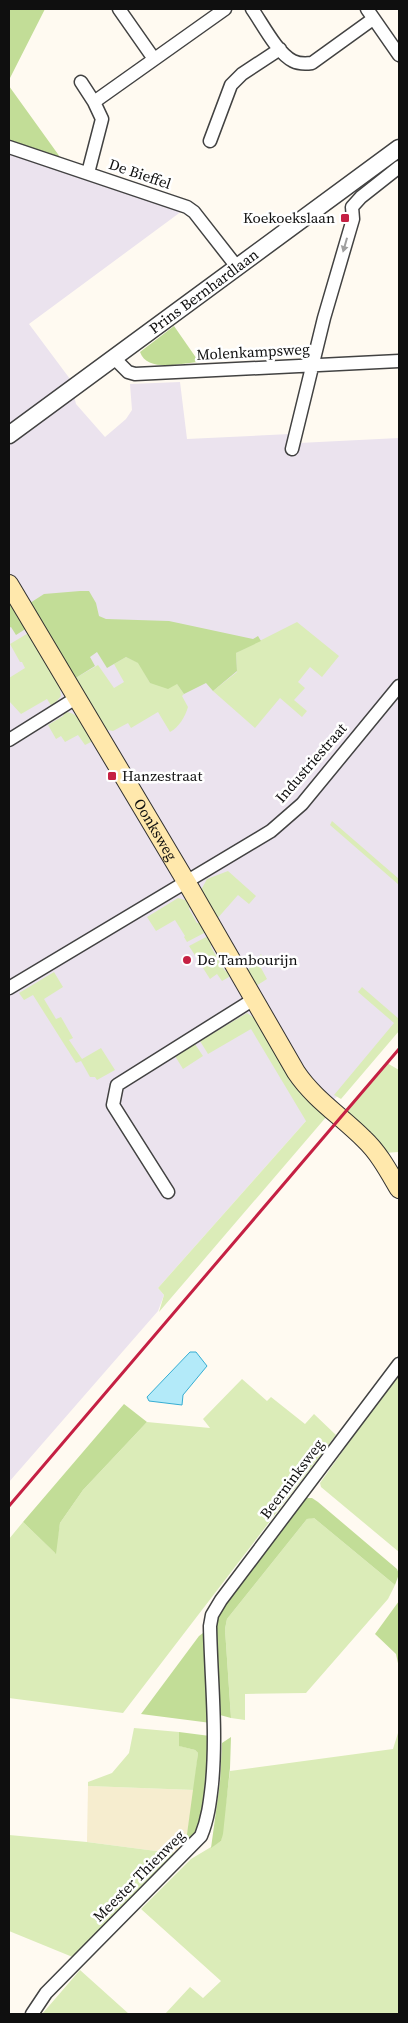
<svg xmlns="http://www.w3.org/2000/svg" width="408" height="2023" font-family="'Source Serif 4',serif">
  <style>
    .industrial { fill: #ebe3ee }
    .farmland { fill: #f6edcf }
    .green { fill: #dbecb8 }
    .forest { fill: #c2dd97 }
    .water { fill: #b3eaf9; stroke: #37aed3 }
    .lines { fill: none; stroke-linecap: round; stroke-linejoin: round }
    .minor-casing { stroke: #424242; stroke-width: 15 }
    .tertiary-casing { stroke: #424242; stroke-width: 19 }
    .secondary-casing { stroke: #313131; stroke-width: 20 }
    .minor { stroke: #fff; stroke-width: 12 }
    .tertiary { stroke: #fff; stroke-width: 16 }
    .secondary { stroke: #ffe8ac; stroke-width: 18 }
    .rail { stroke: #c52043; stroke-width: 3 }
    .oneway { fill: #9f9f9f }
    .poi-dot { fill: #c52043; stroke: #fff; stroke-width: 2 }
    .labels { text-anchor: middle; stroke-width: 5; stroke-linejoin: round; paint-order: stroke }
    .street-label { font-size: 15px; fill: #0f0f0f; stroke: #fff }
    .poi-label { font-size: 15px; fill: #0f0f0f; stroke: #fff; text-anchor: start }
  </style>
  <rect width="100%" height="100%" fill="#fffaf1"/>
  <path class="industrial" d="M9 140 60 157 66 166 182 211 29 324 70 379 76 404 105 437 126 419 132 410 130 384 180 382 187 439 290 434 299 443 399 438V1025L338 1096 306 1121 158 1288 164 1295 158 1311 9 1482Z"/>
  <path class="farmland" d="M88 1786 194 1790 185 1849 179 1854 87 1842Z"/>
  <path class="green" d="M297 622 339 656 322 677 310 667 298 682 305 688 294 700 307 711 302 717 280 698 255 728 213 691 237 672 236 653Z
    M30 632 59 684 61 696 52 707 47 699 21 714 9 701V678L25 668 22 662H20L10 644Z
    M126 657 139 663 150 683 177 684 184 694 182 696 188 707C185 717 179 727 170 732L158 712 131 728 128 723 113 731 103 729 74 679 98 665 114 688 124 682 114 664Z
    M65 712C80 712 86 730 93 741L85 745 78 735 65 742 61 736 56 739 48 725 63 716Z
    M332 821 399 879V885L330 825Z
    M228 871 256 896 249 904 238 895 216 920 201 890 207 879Z
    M178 898 185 900 190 906 189 909 197 923H201L206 932 187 942 184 937 185 936 175 920 156 931 147 917Z
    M208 936 212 943 211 947 225 971 230 972 229 977 222 981 217 974 210 979 189 946Z
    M261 954 265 963 260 966 267 979 256 986 247 971Z
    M54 972 63 987 44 999 56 1019 61 1017 73 1038 69 1040 82 1059 101 1048 115 1070 97 1080 95 1077H90L81 1061 76 1063 33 995 24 1000 19 993Z
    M362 987 399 1019V1031L341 1099 334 1095 394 1023 358 992Z
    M247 1013 257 1020 327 1116 159 1312 164 1295 158 1288 306 1121 251 1029 208 1054 200 1041Z
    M195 1044 203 1056 183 1069 175 1056Z
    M387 1063 399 1070V1152L383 1153 342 1113Z
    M399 1372V1552L321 1487 320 1483Z
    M242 1379 267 1401 271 1397 305 1424 314 1414 336 1435 123 1713 9 1698V1539L23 1522 55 1553 60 1523 83 1490 147 1422 210 1428 203 1419Z
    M311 1518H314L395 1585 388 1599 306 1693 245 1694V1720L231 1718 225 1629 227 1619 307 1519Z
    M134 1728 179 1732 180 1746 195 1750 198 1753 194 1790 88 1786V1782L112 1773 129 1753Z
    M398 1733 399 2014H165L190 1987 203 1998 221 1981 141 1909 191 1859 221 1841 230 1771 393 1749Z
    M9 1835 87 1842 179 1854 75 1958 9 1931Z
    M80 1970 129 2014H42Z"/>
  <path class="forest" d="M9 9H45L9 80Z
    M9 86 60 157 9 140Z
    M174 326 199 362C182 363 147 373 140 352Z
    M80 591H89L96 603 99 616 106 619 169 621 253 639 258 636 261 641 236 653 237 671 213 691 206 683 184 694 177 684 168 689 150 683 138 663 126 657 107 668 97 652 90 657 95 666 74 679 69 668 63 667 40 628 43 623 30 603 44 594Z
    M9 599 27 628 16 635 11 627 9 628Z
    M124 1404 147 1422 83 1490 60 1523 56 1554 23 1522Z
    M306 1498H312L318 1502 397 1569 399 1574 395 1585 314 1518 307 1519 227 1619 225 1629 231 1718 220 1715 215 1620 217 1614Z
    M399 1601V1668L396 1654 375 1634Z
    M203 1633 211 1723 141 1714 199 1636Z
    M179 1732 210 1736 204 1807 199 1834 185 1849 198 1753 195 1750 179 1746Z
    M231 1737 230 1768 223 1834 221 1841 211 1848 220 1782 222 1743Z"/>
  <path class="water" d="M190 1352H196L207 1366 183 1395 182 1405 149 1401 147 1397Z"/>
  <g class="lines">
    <g class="minor-casing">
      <path id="minor" d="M119 9 154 59
        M252 9C262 23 277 53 293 61 299 64 305 64 312 63L373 19
        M367 9 399 55
        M81 82 94 102 225 9
        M210 141 231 85 242 74 280 49
        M9 147 187 207 194 212 237 267
        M88 173 102 119 94 102
        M114 358 128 372 135 374 399 361
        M292 449 324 318 353 219 352 207 361 197 399 167
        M9 740 76 698
        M9 988 271 831 302 804 399 686
        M168 1192 113 1105 117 1085 254 999
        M32 2014 46 1993 201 1836C208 1819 210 1802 212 1784 217 1731 211 1679 210 1626L212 1615 221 1600 399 1364"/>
    </g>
    <g class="tertiary-casing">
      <g id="tertiary">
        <path id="s1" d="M9 435 399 148"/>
      </g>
    </g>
    <g class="secondary-casing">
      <g id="secondary">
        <path id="s2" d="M9 584 187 883 296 1072C314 1099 341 1116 364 1139 379 1153 389 1172 399 1189"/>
      </g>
    </g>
    <use href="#minor" class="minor"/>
    <use href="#tertiary" class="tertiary"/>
    <use href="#secondary" class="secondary"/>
    <path class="rail" d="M9 1506 399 1049"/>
  </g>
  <defs><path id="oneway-solid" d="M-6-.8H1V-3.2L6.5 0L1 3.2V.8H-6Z" transform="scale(1.25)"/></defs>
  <use class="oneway" href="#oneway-solid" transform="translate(345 245) rotate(106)"/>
  <g class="poi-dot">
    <rect x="340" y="213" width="10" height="10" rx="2.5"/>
    <rect x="107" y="771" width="10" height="10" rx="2.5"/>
    <circle cx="187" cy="960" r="5"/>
  </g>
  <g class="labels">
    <g class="street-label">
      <text transform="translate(140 174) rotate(19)" y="5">De Bieffel</text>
      <text dy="5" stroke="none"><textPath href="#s1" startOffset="242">Prins Bernhardlaan</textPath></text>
      <text transform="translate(253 352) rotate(-3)" y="5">Molenkampsweg</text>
      <text transform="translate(311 763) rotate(-49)" y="5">Industriestraat</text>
      <text dy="5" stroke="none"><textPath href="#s2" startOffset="286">Oonksweg</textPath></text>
      <text transform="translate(292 1479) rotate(-53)" y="5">Beerninksweg</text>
      <text transform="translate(139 1876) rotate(-45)" y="5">Meester Thienweg</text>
    </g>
    <g class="poi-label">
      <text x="335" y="223" text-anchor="end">Koekoekslaan</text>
      <text x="122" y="781">Hanzestraat</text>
      <text x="197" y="965">De Tambourijn</text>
    </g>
  </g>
  <rect width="408" height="2023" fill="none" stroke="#0f0f0f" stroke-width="20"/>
</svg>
